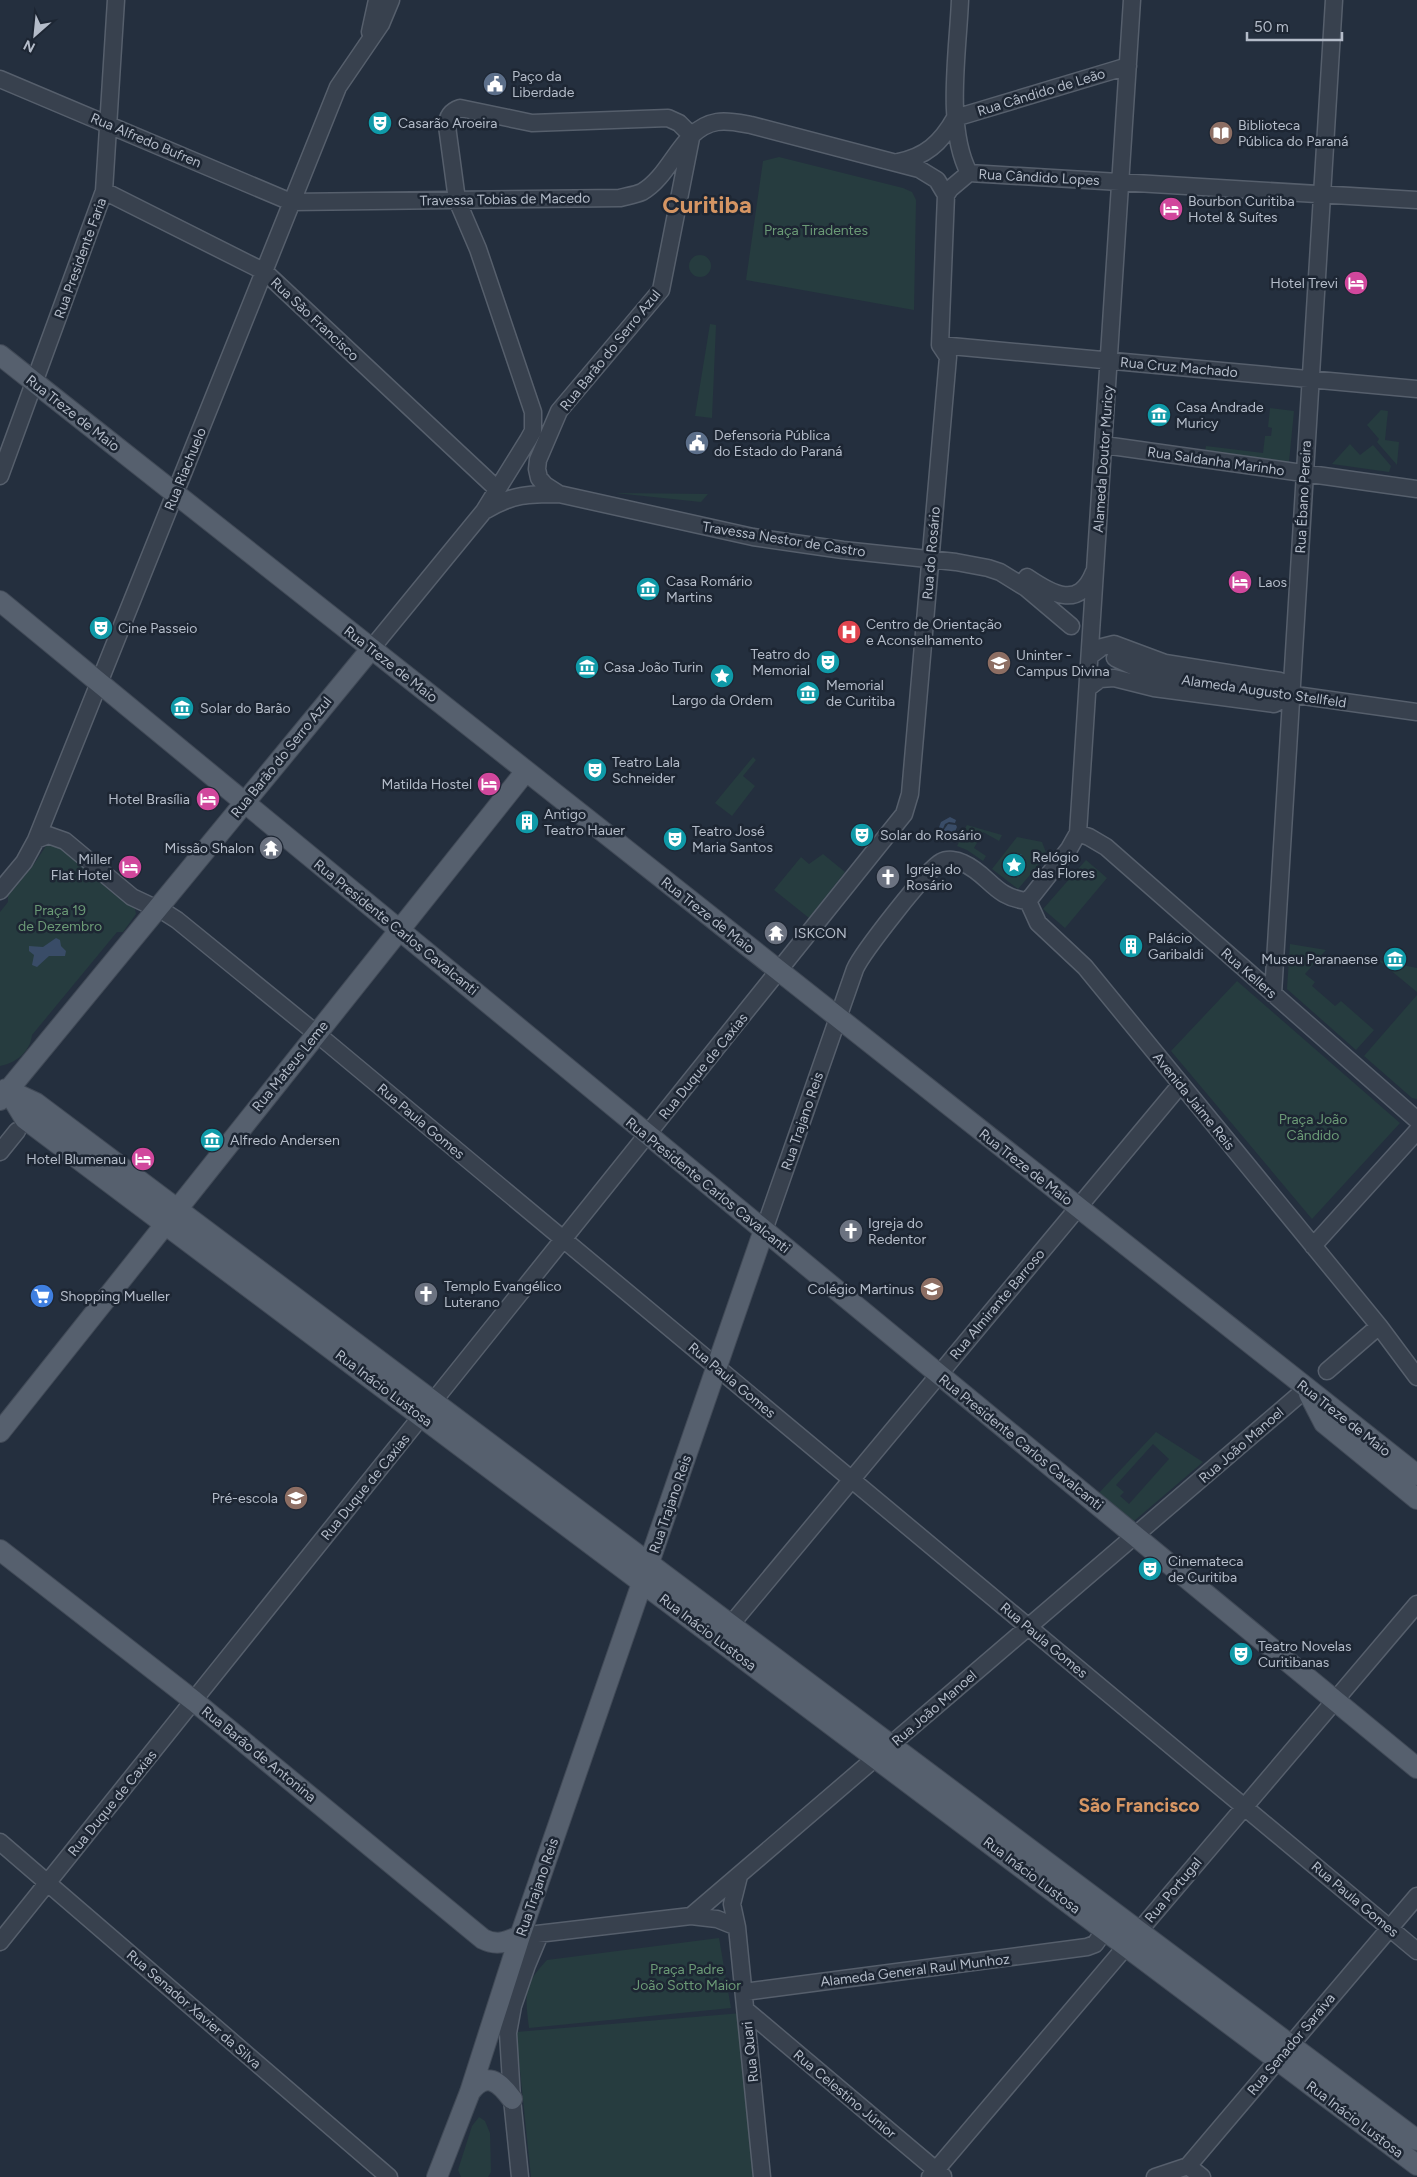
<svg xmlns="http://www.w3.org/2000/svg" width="1417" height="2177" font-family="Figtree,sans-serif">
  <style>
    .green { fill: #263c3f; fill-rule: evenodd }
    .water { fill: #394c67 }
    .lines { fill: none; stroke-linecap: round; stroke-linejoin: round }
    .minor-casing { stroke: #565f6c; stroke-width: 19 }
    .major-casing { stroke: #414a57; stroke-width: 22 }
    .minor { stroke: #38414e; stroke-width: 16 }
    .major { stroke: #56606e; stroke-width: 20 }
    .labels { text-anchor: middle; stroke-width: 5; stroke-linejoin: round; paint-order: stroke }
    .poi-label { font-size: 14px; fill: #b4bcc9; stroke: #1d2633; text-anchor: start }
    .street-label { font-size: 14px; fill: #b4bcc9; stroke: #1d2633 }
    .park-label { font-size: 14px; fill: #6b9a76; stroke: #1d2633 }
    .district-label { font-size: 19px; font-weight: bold; fill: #d59563; stroke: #1d2633 }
    .town-label { font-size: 24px; font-weight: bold; fill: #d59563; stroke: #1d2633 }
  </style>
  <rect width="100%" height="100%" fill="#242f3e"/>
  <path class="green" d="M779 157 903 188 912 192 916 200 914 310 746 280 763 161Z
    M689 266a11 11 0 1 1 22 0a11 11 0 1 1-22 0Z
    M710 324 716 325 712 418 695 416Z
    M1270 408 1294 411 1289 462 1205 452 1206 446 1263 453 1265 436H1271L1272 428 1268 427Z
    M1381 410 1388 411 1385 440 1399 442 1397 465 1377 442 1379 439 1367 425Z
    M1350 444 1360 455 1373 445 1391 466 1389 472 1332 464Z
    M615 493 708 494 701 502Z
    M753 757 756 760 743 776 755 786 732 816 715 803Z
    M967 825 1002 835 999 841 983 832 974 848 986 856 983 861 967 850 957 846 960 840 967 838V833L964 830Z
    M1017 837 1042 842 1047 855 1018 889 992 869Z
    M48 843 64 847 65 852 116 896C126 895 135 903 136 914L123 932H117L32 1035C30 1052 16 1063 0 1066V912L8 902V896L32 867Z
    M823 854 845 872 809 918 774 890 801 857 809 864Z
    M1086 860 1107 878 1065 928 1043 909Z
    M1290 944 1326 950 1305 974 1315 982 1312 986 1335 1006 1341 1001 1374 1030 1356 1050 1287 989Z
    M1378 960 1417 968V992Z
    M1237 981 1400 1123 1312 1219 1171 1051Z
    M1417 995V1099L1412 1098 1364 1056Z
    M1156 1432 1203 1462 1134 1521H1128L1097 1495ZM1153 1444 1169 1459 1129 1504 1120 1496 1124 1492 1116 1485Z
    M719 1938 731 2008 529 2028C525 1995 523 1985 547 1960Z
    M742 2013 757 2177H531L516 2032Z
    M479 2117 485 2121 490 2133 491 2172 488 2177H461L458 2170 472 2126Z"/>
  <path class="water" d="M950 817 956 820 955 823 949 822 945 824 942 831 944 837 946 838 943 831 948 824 956 825 957 827 952 838H948L946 842C938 837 937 831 941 822Z
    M56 938 60 940 61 946 66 951 65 956H49L37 967 32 965 34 955 29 951V946L43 947Z"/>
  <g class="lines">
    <g class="minor-casing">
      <path id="minor" d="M960 0C958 52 945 127 969 173
        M370 32 377 0
        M0 79 291 202 620 198C627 196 635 195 642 192 672 175 681 128 717 122 728 120 740 123 751 125L919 169 937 180 946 195
        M955 118 1128 66
        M898 162C925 157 941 143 955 118
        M104 191 265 272 497 489
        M940 345 946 195 950 189 969 173 1417 200
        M940 345 1417 389
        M1104 445 1417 489
        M0 476 104 191 116 0
        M559 494 545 485 539 478 537 469 538 460 559 411 661 290 691 138
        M486 510C513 494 529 494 559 494L753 537 843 550 956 562 988 568 1000 572 1026 588 1071 626
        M1027 577C1052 594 1079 610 1094 572
        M371 649 484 511 528 440 533 431V412L478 249 457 200 447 126C447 116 451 111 460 108L532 123 668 118 679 123 691 135
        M1090 656 1102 647 1114 644 1165 663 1280 681 1291 695
        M1115 658 1141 670 1174 678 1417 712
        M1088 688 1100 679 1114 678 1154 688 1274 704 1291 695
        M1078 833 1089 837 1106 847 1417 1120
        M36 840 48 835 65 841 132 897 166 913 177 920 328 1043 1417 1951
        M0 891 24 862 36 840 338 87 381 24 391 0
        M1028 901 1069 849 1078 833 1132 0
        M1028 901 1038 923 1085 967 1379 1326 1417 1377
        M1273 994 1334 0
        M0 1152 17 1131
        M764 1230 855 969C862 953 928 868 941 862 948 858 957 860 963 863 990 875 994 898 1028 901
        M1313 1246 1417 1131
        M1327 1371 1379 1326
        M723 1634 1181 1084
        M0 1842 389 2177
        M739 1876 732 1904 737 1927 762 2177
        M691 1916 717 1919 737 1927
        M520 1936 691 1916 1307 1388
        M0 1942 904 814 910 794 948 357 940 345
        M744 1992 1087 1947 1095 1944 1105 1930
        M746 2010 943 2176
        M1188 2166 1202 2177
        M520 2177 512 2099 508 2033 513 2006 527 1965 540 1934
        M930 2177 1417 1604
        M1155 2177 1188 2166 1417 1896"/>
    </g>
    <g class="major-casing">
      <path id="major" d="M0 355 1417 1475
        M0 601 1417 1768
        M6 1089 36 1103 1417 2140
        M8 1091 25 1119 1417 2165
        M0 1100 371 649
        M1309 1394 1324 1423 1417 1499
        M0 1432 526 771
        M0 1550 194 1701 483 1939C497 1946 506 1942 520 1936
        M470 2092C486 2071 499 2081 512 2099
        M437 2177 470 2092 520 1936 764 1230"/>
    </g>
    <use href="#minor" class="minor"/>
    <use href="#major" class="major"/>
  </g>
  <defs>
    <g id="civic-disc" transform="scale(1.25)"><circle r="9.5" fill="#5c6f8a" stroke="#1d2633"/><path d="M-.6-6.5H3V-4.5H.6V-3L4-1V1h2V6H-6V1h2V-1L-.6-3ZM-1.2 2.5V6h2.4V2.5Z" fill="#fff"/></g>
    <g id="theatre-disc" transform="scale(1.25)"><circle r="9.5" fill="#0f9aa8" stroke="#1d2633"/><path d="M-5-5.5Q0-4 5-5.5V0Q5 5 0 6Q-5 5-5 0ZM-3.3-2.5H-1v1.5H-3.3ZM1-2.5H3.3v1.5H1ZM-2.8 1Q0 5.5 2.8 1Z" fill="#fff"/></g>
    <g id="library-disc" transform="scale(1.25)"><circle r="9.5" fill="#8d6e63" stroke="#1d2633"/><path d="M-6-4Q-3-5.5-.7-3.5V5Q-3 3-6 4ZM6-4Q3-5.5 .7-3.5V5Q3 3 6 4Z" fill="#fff"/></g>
    <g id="hotel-disc" transform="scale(1.25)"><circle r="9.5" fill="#d1479c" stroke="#1d2633"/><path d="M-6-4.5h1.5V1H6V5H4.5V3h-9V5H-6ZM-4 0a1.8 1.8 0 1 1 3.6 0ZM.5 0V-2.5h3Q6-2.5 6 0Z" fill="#fff"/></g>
    <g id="museum-disc" transform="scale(1.25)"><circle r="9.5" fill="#0f9aa8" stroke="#1d2633"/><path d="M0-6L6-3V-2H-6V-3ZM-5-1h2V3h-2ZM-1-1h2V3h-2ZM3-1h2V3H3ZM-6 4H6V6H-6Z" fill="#fff"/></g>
    <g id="hospital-disc" transform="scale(1.25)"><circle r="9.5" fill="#e0444e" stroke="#1d2633"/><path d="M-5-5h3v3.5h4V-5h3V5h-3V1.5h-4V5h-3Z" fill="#fff"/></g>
    <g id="university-disc" transform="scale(1.25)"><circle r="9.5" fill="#8d6e63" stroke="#1d2633"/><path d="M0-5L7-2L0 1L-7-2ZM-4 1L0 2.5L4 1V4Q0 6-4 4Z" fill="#fff"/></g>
    <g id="sight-disc" transform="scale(1.25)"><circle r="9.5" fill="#0f9aa8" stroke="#1d2633"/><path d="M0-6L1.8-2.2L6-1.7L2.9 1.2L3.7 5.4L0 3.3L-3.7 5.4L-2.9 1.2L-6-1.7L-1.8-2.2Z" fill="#fff"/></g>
    <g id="building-disc" transform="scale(1.25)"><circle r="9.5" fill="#0f9aa8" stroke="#1d2633"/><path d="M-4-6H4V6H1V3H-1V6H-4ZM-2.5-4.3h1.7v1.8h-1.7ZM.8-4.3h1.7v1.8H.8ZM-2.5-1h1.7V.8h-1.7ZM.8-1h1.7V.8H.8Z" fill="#fff"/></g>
    <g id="temple-disc" transform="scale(1.25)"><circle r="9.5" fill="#6b7280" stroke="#1d2633"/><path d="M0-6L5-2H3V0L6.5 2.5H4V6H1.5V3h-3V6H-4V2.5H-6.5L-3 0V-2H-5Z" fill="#fff"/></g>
    <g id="church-disc" transform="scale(1.25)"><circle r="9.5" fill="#6b7280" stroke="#1d2633"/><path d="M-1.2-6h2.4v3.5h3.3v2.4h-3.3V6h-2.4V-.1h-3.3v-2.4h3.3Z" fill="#fff"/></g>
    <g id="school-disc" transform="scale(1.25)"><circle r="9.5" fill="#8d6e63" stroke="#1d2633"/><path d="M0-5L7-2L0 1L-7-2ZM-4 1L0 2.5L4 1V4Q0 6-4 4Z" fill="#fff"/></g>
    <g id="supermarket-disc" transform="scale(1.25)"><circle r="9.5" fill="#3f7fe0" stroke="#1d2633"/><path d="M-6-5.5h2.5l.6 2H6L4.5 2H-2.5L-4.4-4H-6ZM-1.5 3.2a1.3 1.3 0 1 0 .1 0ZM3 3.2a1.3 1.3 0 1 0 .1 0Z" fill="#fff"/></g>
  </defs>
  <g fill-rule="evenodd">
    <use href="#civic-disc" x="495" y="84"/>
    <use href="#theatre-disc" x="380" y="123"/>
    <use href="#library-disc" x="1221" y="133"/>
    <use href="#hotel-disc" x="1171" y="209"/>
    <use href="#hotel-disc" x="1356" y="283"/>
    <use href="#museum-disc" x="1159" y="415"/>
    <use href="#civic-disc" x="697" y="443"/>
    <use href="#hotel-disc" x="1240" y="582"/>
    <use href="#museum-disc" x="648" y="589"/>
    <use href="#theatre-disc" x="101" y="628"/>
    <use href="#hospital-disc" x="849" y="632"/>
    <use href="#theatre-disc" x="828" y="662"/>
    <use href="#university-disc" x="999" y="663"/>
    <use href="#museum-disc" x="587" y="667"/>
    <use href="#sight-disc" x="722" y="676"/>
    <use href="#museum-disc" x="808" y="693"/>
    <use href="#museum-disc" x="182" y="708"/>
    <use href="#theatre-disc" x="595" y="770"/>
    <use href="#hotel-disc" x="489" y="784"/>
    <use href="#hotel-disc" x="208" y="799"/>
    <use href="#building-disc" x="527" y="822"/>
    <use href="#theatre-disc" x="862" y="835"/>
    <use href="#theatre-disc" x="675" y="839"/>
    <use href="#temple-disc" x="271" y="848"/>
    <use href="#sight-disc" x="1014" y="865"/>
    <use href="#hotel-disc" x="130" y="867"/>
    <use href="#church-disc" x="888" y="877"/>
    <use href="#temple-disc" x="776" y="933"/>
    <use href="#building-disc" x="1131" y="946"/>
    <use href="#museum-disc" x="1395" y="959"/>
    <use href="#museum-disc" x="212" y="1140"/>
    <use href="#hotel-disc" x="143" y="1159"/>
    <use href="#church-disc" x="851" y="1231"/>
    <use href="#school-disc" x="932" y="1289"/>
    <use href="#church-disc" x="426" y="1294"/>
    <use href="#supermarket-disc" x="42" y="1296"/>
    <use href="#school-disc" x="296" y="1498"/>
    <use href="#theatre-disc" x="1150" y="1569"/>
    <use href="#theatre-disc" x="1241" y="1654"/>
  </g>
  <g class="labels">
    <g class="poi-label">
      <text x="512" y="81">Paço da<tspan x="512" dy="16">Liberdade</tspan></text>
      <text x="398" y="128">Casarão Aroeira</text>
      <text x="1238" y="130">Biblioteca<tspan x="1238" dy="16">Pública do Paraná</tspan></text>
      <text x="1188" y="206">Bourbon Curitiba<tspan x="1188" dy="16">Hotel &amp; Suítes</tspan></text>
      <text x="1338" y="288" text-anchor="end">Hotel Trevi</text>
      <text x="1176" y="412">Casa Andrade<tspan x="1176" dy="16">Muricy</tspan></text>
      <text x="714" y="440">Defensoria Pública<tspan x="714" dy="16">do Estado do Paraná</tspan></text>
      <text x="666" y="586">Casa Romário<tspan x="666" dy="16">Martins</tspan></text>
      <text x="1258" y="587">Laos</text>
      <text x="866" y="629">Centro de Orientação<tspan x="866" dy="16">e Aconselhamento</tspan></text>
      <text x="118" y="633">Cine Passeio</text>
      <text x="810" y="659" text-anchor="end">Teatro do<tspan x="810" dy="16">Memorial</tspan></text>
      <text x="1016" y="660">Uninter -<tspan x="1016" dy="16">Campus Divina</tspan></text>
      <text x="604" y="672">Casa João Turin</text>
      <text x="826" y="690">Memorial<tspan x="826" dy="16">de Curitiba</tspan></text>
      <text x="722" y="705" text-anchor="middle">Largo da Ordem</text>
      <text x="200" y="713">Solar do Barão</text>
      <text x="612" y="767">Teatro Lala<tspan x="612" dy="16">Schneider</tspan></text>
      <text x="472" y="789" text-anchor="end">Matilda Hostel</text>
      <text x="190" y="804" text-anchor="end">Hotel Brasília</text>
      <text x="544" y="819">Antigo<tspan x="544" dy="16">Teatro Hauer</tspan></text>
      <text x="692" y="836">Teatro José<tspan x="692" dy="16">Maria Santos</tspan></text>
      <text x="880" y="840">Solar do Rosário</text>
      <text x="254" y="853" text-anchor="end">Missão Shalon</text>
      <text x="1032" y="862">Relógio<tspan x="1032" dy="16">das Flores</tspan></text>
      <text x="112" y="864" text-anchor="end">Miller<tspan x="112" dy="16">Flat Hotel</tspan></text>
      <text x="906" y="874">Igreja do<tspan x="906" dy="16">Rosário</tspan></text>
      <text x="794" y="938">ISKCON</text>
      <text x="1148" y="943">Palácio<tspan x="1148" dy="16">Garibaldi</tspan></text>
      <text x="1378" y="964" text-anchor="end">Museu Paranaense</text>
      <text x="230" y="1145">Alfredo Andersen</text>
      <text x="126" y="1164" text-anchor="end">Hotel Blumenau</text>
      <text x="868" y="1228">Igreja do<tspan x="868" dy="16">Redentor</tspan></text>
      <text x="444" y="1291">Templo Evangélico<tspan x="444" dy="16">Luterano</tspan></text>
      <text x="914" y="1294" text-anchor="end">Colégio Martinus</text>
      <text x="60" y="1301">Shopping Mueller</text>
      <text x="278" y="1503" text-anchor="end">Pré-escola</text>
      <text x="1168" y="1566">Cinemateca<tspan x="1168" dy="16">de Curitiba</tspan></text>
      <text x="1258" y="1651">Teatro Novelas<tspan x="1258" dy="16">Curitibanas</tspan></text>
    </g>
    <g class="street-label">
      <text transform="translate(1041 92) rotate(-17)" y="5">Rua Cândido de Leão</text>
      <text transform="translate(146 140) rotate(23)" y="5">Rua Alfredo Bufren</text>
      <text transform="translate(1039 177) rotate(3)" y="5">Rua Cândido Lopes</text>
      <text transform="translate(505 199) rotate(-1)" y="5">Travessa Tobias de Macedo</text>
      <text transform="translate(80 258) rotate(-70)" y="5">Rua Presidente Faria</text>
      <text transform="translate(315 319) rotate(43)" y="5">Rua São Francisco</text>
      <text transform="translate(610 350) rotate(-51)" y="5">Rua Barão do Serro Azul</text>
      <text transform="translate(1179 367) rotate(5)" y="5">Rua Cruz Machado</text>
      <text transform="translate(73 413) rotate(38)" y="5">Rua Treze de Maio</text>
      <text transform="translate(1103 459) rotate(-86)" y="5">Alameda Doutor Muricy</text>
      <text transform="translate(1216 461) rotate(8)" y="5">Rua Saldanha Marinho</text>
      <text transform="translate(185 469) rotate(-68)" y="5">Rua Riachuelo</text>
      <text transform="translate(1303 497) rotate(-87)" y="5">Rua Ébano Pereira</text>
      <text transform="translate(784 539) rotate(9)" y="5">Travessa Nestor de Castro</text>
      <text transform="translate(931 553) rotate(-85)" y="5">Rua do Rosário</text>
      <text transform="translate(391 664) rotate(38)" y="5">Rua Treze de Maio</text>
      <text transform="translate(1264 691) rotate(8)" y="5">Alameda Augusto Stellfeld</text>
      <text transform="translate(281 757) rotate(-51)" y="5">Rua Barão do Serro Azul</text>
      <text transform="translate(708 915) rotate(38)" y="5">Rua Treze de Maio</text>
      <text transform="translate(396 927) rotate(39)" y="5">Rua Presidente Carlos Cavalcanti</text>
      <text transform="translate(1249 973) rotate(41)" y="5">Rua Kellers</text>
      <text transform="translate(290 1066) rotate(-51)" y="5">Rua Mateus Leme</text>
      <text transform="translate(703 1066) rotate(-51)" y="5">Rua Duque de Caxias</text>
      <text transform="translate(1194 1101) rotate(51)" y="5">Avenida Jaime Reis</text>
      <text transform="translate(421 1121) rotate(40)" y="5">Rua Paula Gomes</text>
      <text transform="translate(802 1121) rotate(-71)" y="5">Rua Trajano Reis</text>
      <text transform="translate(1026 1167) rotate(38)" y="5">Rua Treze de Maio</text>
      <text transform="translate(708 1185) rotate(39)" y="5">Rua Presidente Carlos Cavalcanti</text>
      <text transform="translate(997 1304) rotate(-50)" y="5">Rua Almirante Barroso</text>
      <text transform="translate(732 1380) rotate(40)" y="5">Rua Paula Gomes</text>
      <text transform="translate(384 1388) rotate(37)" y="5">Rua Inácio Lustosa</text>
      <text transform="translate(1344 1418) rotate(38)" y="5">Rua Treze de Maio</text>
      <text transform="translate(1021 1442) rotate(39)" y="5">Rua Presidente Carlos Cavalcanti</text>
      <text transform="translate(1241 1445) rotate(-41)" y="5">Rua João Manoel</text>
      <text transform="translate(365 1487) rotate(-51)" y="5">Rua Duque de Caxias</text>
      <text transform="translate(670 1504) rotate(-71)" y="5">Rua Trajano Reis</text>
      <text transform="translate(708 1632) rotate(37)" y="5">Rua Inácio Lustosa</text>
      <text transform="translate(1044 1640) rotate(40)" y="5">Rua Paula Gomes</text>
      <text transform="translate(934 1708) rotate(-41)" y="5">Rua João Manoel</text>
      <text transform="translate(259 1754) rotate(39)" y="5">Rua Barão de Antonina</text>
      <text transform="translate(112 1803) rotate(-51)" y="5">Rua Duque de Caxias</text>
      <text transform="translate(1032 1875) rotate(37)" y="5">Rua Inácio Lustosa</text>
      <text transform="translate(537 1887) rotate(-71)" y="5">Rua Trajano Reis</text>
      <text transform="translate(1173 1890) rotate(-50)" y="5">Rua Portugal</text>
      <text transform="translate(1355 1899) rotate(40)" y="5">Rua Paula Gomes</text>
      <text transform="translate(915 1970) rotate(-7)" y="5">Alameda General Raul Munhoz</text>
      <text transform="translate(194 2009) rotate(41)" y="5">Rua Senador Xavier da Silva</text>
      <text transform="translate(1291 2044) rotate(-50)" y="5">Rua Senador Saraiva</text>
      <text transform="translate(750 2052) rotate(-96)" y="5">Rua Quari</text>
      <text transform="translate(845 2094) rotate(40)" y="5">Rua Celestino Júnior</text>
      <text transform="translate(1355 2119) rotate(37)" y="5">Rua Inácio Lustosa</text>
    </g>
    <g class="park-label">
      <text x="816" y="235">Praça Tiradentes</text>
      <text x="60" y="915">Praça 19<tspan x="60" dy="16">de Dezembro</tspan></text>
      <text x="1313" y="1124">Praça João<tspan x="1313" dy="16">Cândido</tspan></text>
      <text x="687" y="1974">Praça Padre<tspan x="687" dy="16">João Sotto Maior</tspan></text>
    </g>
    <g class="district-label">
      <text x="1139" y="1812">São Francisco</text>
    </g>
    <g class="town-label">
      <text x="707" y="213">Curitiba</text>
    </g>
  </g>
  <g transform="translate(35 35) rotate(207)" stroke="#1d2633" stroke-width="4" paint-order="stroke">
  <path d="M0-4L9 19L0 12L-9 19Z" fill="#b4bcc9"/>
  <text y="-8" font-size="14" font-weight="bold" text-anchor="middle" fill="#b4bcc9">N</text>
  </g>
  <path d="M1247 32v8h95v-8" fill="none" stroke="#b4bcc9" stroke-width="2.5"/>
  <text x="1254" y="32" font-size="15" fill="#b4bcc9" stroke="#1d2633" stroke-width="4" paint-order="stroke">50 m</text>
</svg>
